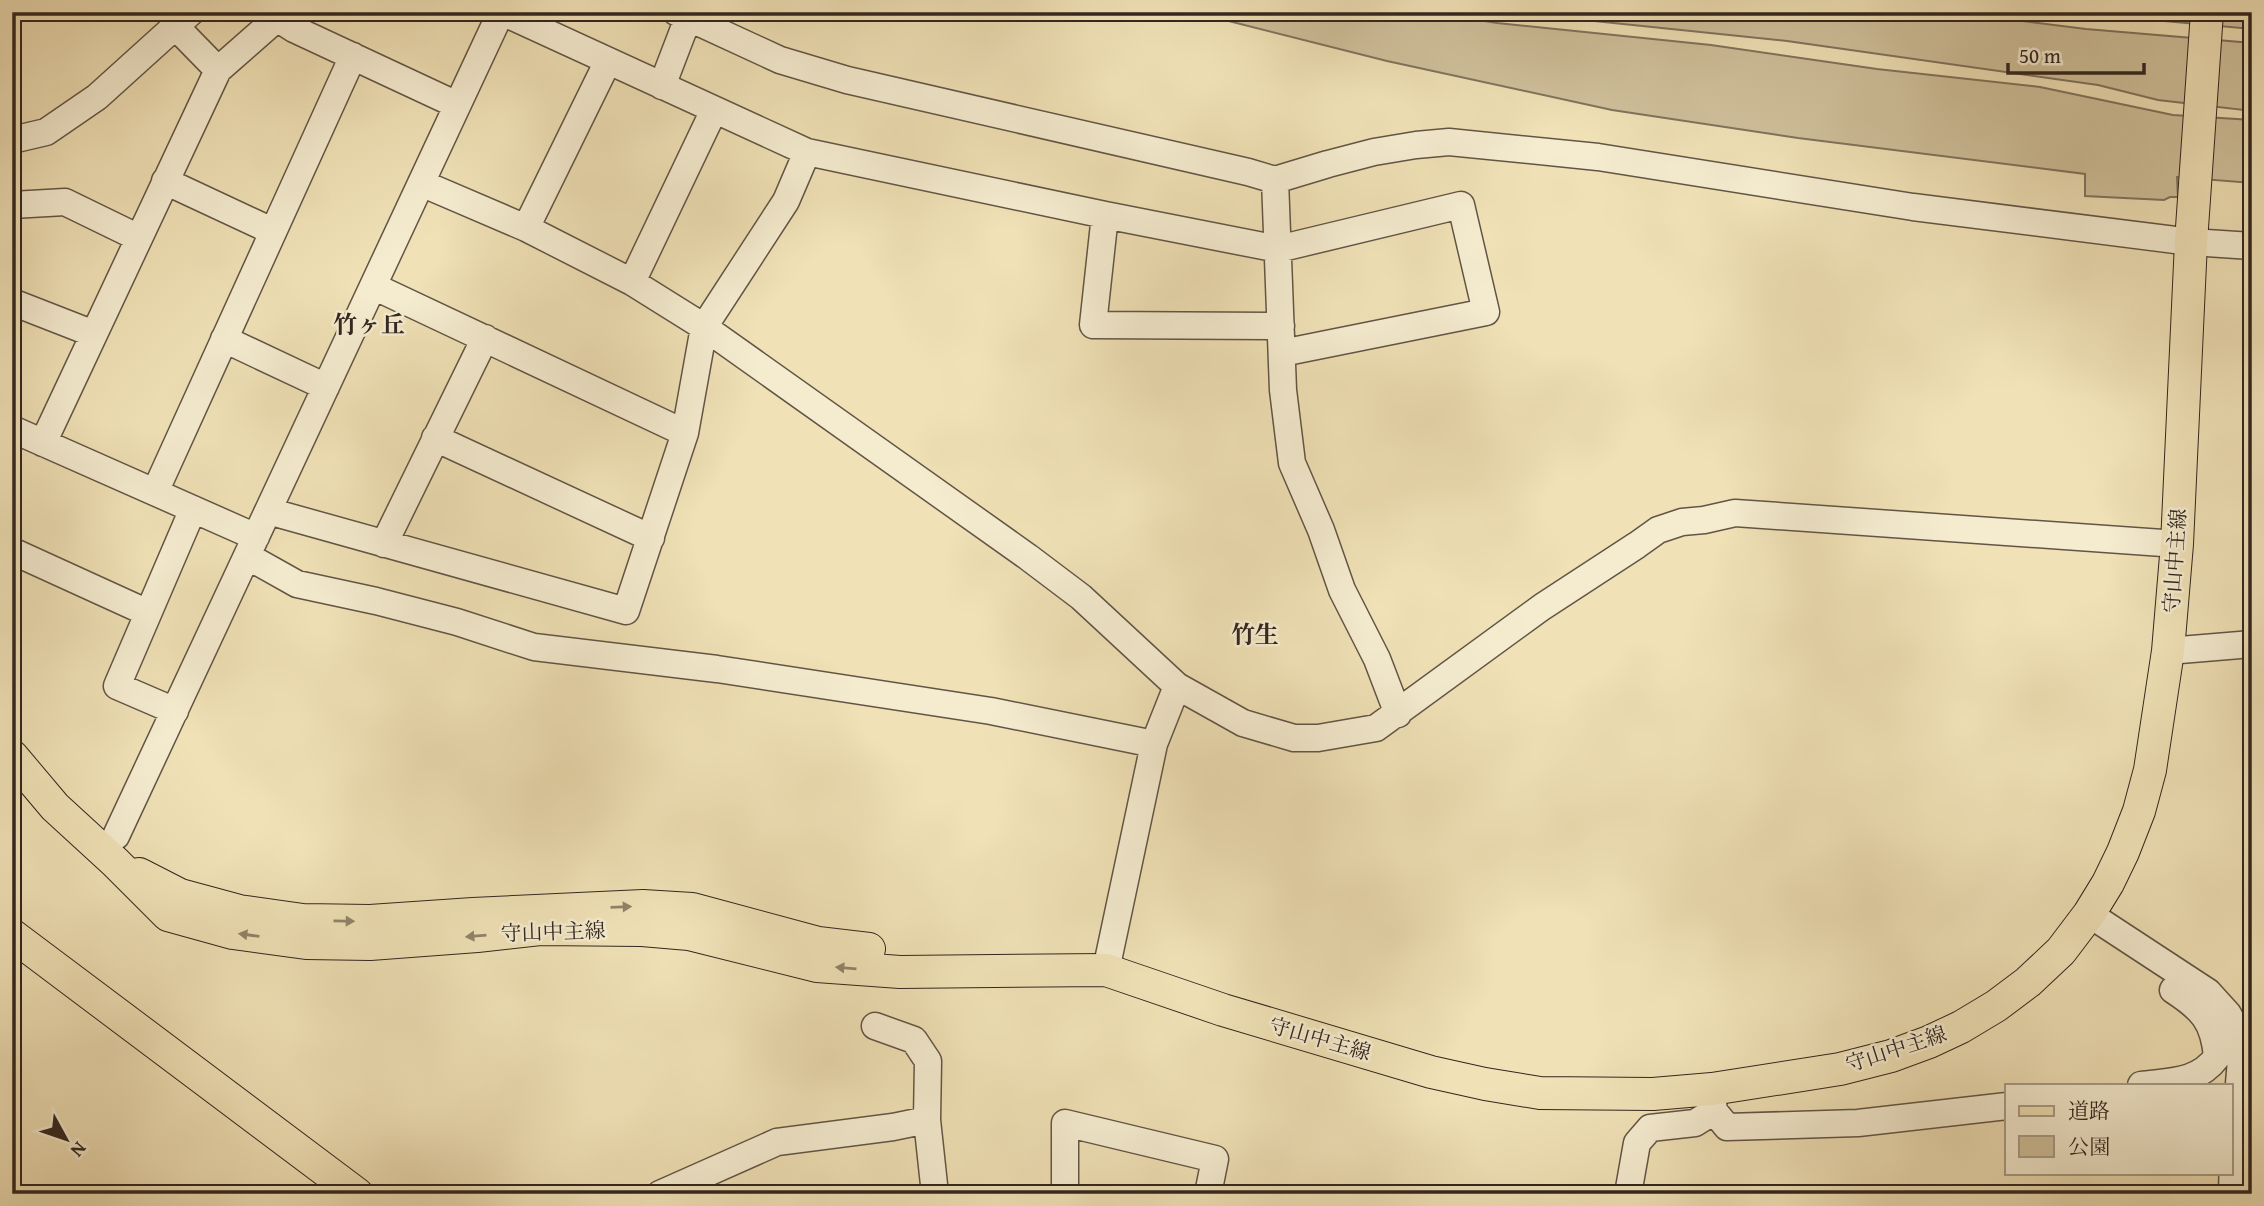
<svg xmlns="http://www.w3.org/2000/svg" width="2264" height="1206" font-family="'Gentium Book Plus','Noto Serif JP',serif">
  <style>
    .green { fill: #d0c19c; stroke: #81745e; stroke-width: 2 }
    .lines { fill: none; stroke-linecap: round; stroke-linejoin: round }
    .minor-casing { stroke: #625545; stroke-width: 29 }
    .major-casing { stroke: #32261f; stroke-width: 34 }
    .minor { stroke: #f5ecd0; stroke-width: 26 }
    .major { stroke: #f0e1b6; stroke-width: 32 }
    .oneway { fill: #91846a }
    .labels { text-anchor: middle; stroke-width: 5; stroke-linejoin: round; paint-order: stroke }
    .street-label { font-size: 21px; fill: #32261f; stroke: #f5ecd0 }
    .quarter-label { font-size: 24px; font-weight: bold; fill: #32261f; stroke: #f5ecd0 }
  </style>
  <rect width="100%" height="100%" fill="#f0e1b6"/>
  <filter id="stains"><feTurbulence type="fractalNoise" baseFrequency=".00286" numOctaves="4"/><feColorMatrix values="0 0 0 0 .2 0 0 0 0 .09 0 0 0 0 .02 0 0 0 .5 -.17"/></filter>
  <radialGradient id="worn" r=".72"><stop offset=".6" stop-color="#630" stop-opacity="0"/><stop offset="1" stop-color="#630" stop-opacity=".3"/></radialGradient>
  <path class="green" d="M1193 12H1428L1497 23 1711 45 1877 69 2040 87 2173 115 2252 120V183L2177 177 2178 197H2170L2164 200 2085 196V174L1798 138 1612 110 1387 61Z
    M1508 12H1952L2086 29 2252 43V111L2158 100 2098 85 1787 41Z
    M2064 12H2252V29Z"/>
  <g class="lines">
    <g class="minor-casing">
      <path id="minor" d="M502 12 807 152 1105 215 1278 249 1461 205 1486 312 1282 353
        M676 12 780 60 847 80 1248 172 1275 180 1328 164 1374 152 1416 145 1449 142 1598 157 1913 207 2191 242 2252 246
        M277 18 294 29 457 105
        M175 26 218 70
        M662 86 688 18
        M12 140 46 132 97 97 191 12
        M1275 180 1283 390 1292 463 1321 530 1342 590 1377 659 1398 714
        M165 181 272 231
        M421 183 526 228 632 282 704 327 1028 557 1081 597 1177 686 1243 723 1294 738H1318L1376 728 1542 607 1637 545 1658 530 1682 522 1704 520 1735 513 2177 544
        M12 205 65 202 139 238
        M1105 215 1093 325 1281 326
        M526 228 608 61
        M632 282 714 110
        M373 286 685 433
        M12 302 94 334
        M224 339 326 387
        M12 429 256 537
        M435 438 651 538
        M43 443 218 70 284 12
        M155 492 353 56
        M268 511 626 611 685 433 704 327 786 201 807 152
        M384 544 485 338
        M12 551 148 613
        M247 556 297 584 376 601 457 622 534 647 717 669 991 711 1154 744
        M2168 651 2252 644
        M175 711 117 686 193 509
        M116 836 501 12
        M2089 914 2208 992 2228 1014 2237 1030 2241 1060 2233 1154 2232 1194
        M1106 970 1154 744 1177 686
        M875 1026 914 1040 928 1061 927 1120 935 1194
        M2141 1085C2170 1081 2198 1083 2217 1057 2214 1021 2202 1009 2173 990
        M1714 1111 1727 1127 1858 1123 2007 1106
        M660 1194 777 1142 893 1127 927 1120
        M1065 1194V1123L1215 1159 1208 1194
        M1628 1194 1637 1143 1650 1128 1695 1123 1714 1111 1712 1094"/>
    </g>
    <g class="major-casing">
      <path id="major" d="M12 756 55 807 115 862 168 915 233 933 306 943 370 944 477 936 540 929 642 930 689 934 817 966 900 972 1106 970 1223 1010 1431 1072 1485 1084 1540 1093 1653 1094 1712 1089 1840 1069 1891 1056 1929 1042 1961 1027 1996 1006 2028 982 2061 951 2089 914 2108 883 2123 852 2139 811 2150 770 2168 651 2177 544 2191 242 2207 12
        M139 874 180 895 239 911 303 920 370 921 473 914 643 906 692 909 818 943 869 949
        M12 935 357 1194"/>
    </g>
    <use href="#minor" class="minor"/>
    <use href="#major" class="major"/>
  </g>
  <defs><path id="oneway-solid" d="M-6-.8H1V-3.2L6.5 0L1 3.2V.8H-6Z" transform="scale(1.75)"/></defs>
  <g class="oneway">
    <use href="#oneway-solid" transform="translate(621 907) rotate(-2)"/>
    <use href="#oneway-solid" transform="translate(344 921) rotate(1)"/>
    <use href="#oneway-solid" transform="translate(249 935) rotate(-172)"/>
    <use href="#oneway-solid" transform="translate(476 936) rotate(175)"/>
    <use href="#oneway-solid" transform="translate(846 968) rotate(-175)"/>
  </g>
  <g class="labels">
    <g class="street-label">
      <text transform="translate(2175 561) rotate(-86)" y="7">守山中主線</text>
      <text transform="translate(553 932) rotate(-2)" y="7">守山中主線</text>
      <text transform="translate(1320 1039) rotate(16)" y="7">守山中主線</text>
      <text transform="translate(1896 1049) rotate(-18)" y="7">守山中主線</text>
    </g>
    <g class="quarter-label">
      <text x="369" y="333">竹ヶ丘</text>
      <text x="1255" y="643">竹生</text>
    </g>
  </g>
  <rect width="2264" height="1206" fill="none" stroke="#f0e1b6" stroke-width="42"/>
  <rect x="14" y="14" width="2236" height="1178" fill="none" stroke="#32261f" stroke-width="3.5"/>
  <rect x="21" y="21" width="2222" height="1164" fill="none" stroke="#32261f" stroke-width="2"/>
  <rect x="2005" y="1084" width="228" height="91" fill="#f5ecd0" stroke="#a79d89" stroke-width="2"/>
  <rect x="2019" y="1106" width="35" height="10" fill="#f0e1b6" stroke="#a79d89" stroke-width="2"/>
  <text x="2068" y="1118" font-size="21" fill="#32261f">道路</text>
  <rect x="2019" y="1136" width="35" height="21" fill="#d0c19c" stroke="#a79d89" stroke-width="2"/>
  <text x="2068" y="1154" font-size="21" fill="#32261f">公園</text>
  <g transform="translate(66 1139) rotate(130)" stroke="#f5ecd0" stroke-width="5" paint-order="stroke">
  <path d="M0-5L12 26L0 18L-12 26Z" fill="#32261f"/>
  <text y="-10" font-size="19" font-weight="bold" text-anchor="middle" fill="#32261f">N</text>
  </g>
  <path d="M2008 63v10h136v-10" fill="none" stroke="#32261f" stroke-width="3.5"/>
  <text x="2019" y="63" font-size="21" fill="#32261f" stroke="#f5ecd0" stroke-width="5" paint-order="stroke">50 m</text>
  <rect width="100%" height="100%" filter="url(#stains)"/>
  <rect width="100%" height="100%" fill="url(#worn)"/>
</svg>
